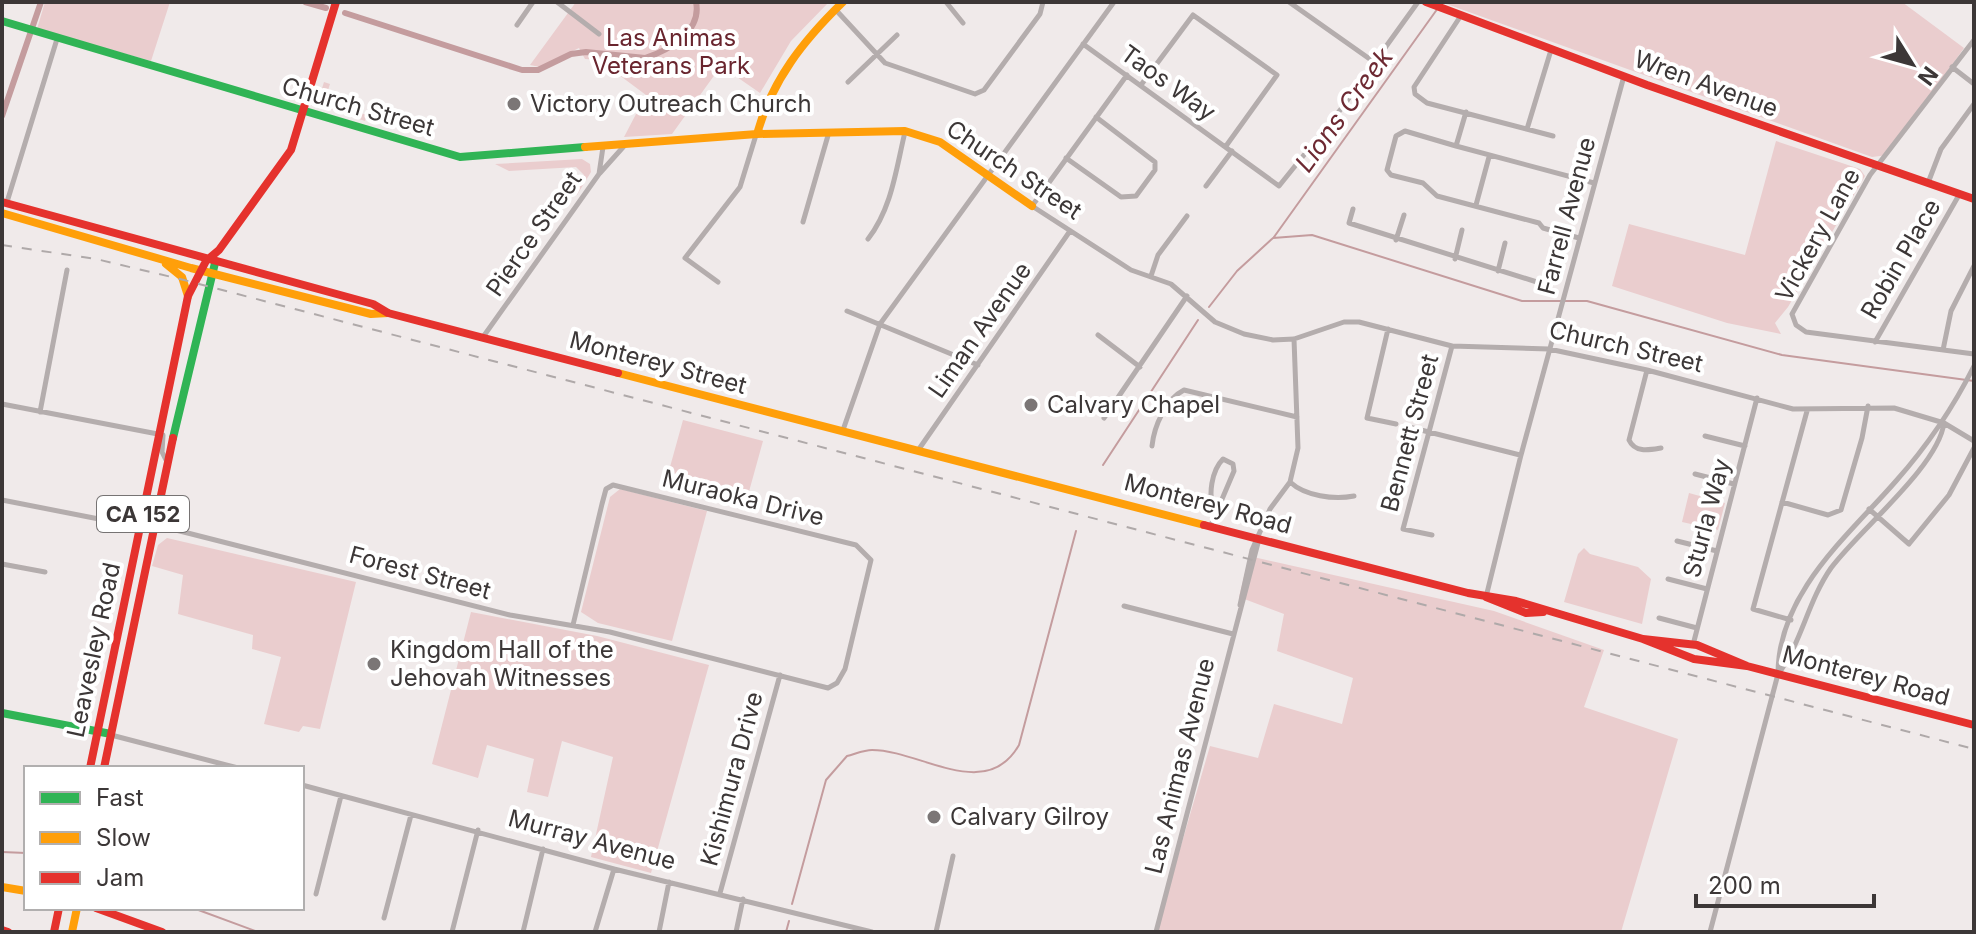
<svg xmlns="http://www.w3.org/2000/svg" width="1976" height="934" font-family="Inter,sans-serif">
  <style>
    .green { fill: #eacdce }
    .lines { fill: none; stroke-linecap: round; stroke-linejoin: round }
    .stream { stroke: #c49c9e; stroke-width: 2 }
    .canal { stroke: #c49c9e; stroke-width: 6 }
    .street { stroke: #b4adad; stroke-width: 5 }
    .fast { stroke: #30b455; stroke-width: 8 }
    .slow { stroke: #ff9f0a; stroke-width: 8 }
    .jam { stroke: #e5322d; stroke-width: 8 }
    .rail { stroke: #afa9a9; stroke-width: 2; stroke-dasharray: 10 10; stroke-linecap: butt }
    .poi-dot { fill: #7b7676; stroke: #fff; stroke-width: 3 }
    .labels { text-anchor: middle; stroke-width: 8; stroke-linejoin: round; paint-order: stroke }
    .shield { fill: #fff; stroke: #767373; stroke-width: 2 }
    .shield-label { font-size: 22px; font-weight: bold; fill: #3c3737 }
    .park-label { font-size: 24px; fill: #69252e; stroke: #fff }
    .street-label { font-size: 24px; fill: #3c3737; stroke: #fff }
    .poi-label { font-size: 24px; fill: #3c3737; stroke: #fff; text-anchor: start }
    .water-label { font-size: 26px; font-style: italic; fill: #6d2932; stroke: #fff }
  </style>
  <rect width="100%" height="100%" fill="#f0eaea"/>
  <path class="green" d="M45 2H170L151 61 37 29Z
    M576 2H829L791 41 760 93 721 66 672 134 624 137 646 95 599 60 585 59 579 48 540 67 530 65Z
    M1441 2H1902L1964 48 1888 155 1872 157Z
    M324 82 330 84 326 96 331 98 330 103 367 115 365 121 324 107 319 98Z
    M1776 141 1860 169 1865 176 1788 307 1775 323 1781 334 1727 323 1612 286 1629 224 1745 255Z
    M582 159 590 164 591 172 577 195 573 189 578 188 584 175 576 167 509 171 495 164Z
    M683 420 763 441 745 506 665 485Z
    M620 489 707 511 672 641 598 623 581 612 610 497Z
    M1689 493 1725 503 1718 530 1682 522Z
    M167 538 356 582 320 729 303 726 299 732 264 724 281 657 252 649 253 635 178 614 183 575 152 566 158 545Z
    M1584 548 1590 554 1638 567 1651 579 1642 624 1564 602 1578 554Z
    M1249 556 1494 611 1604 650 1584 707 1678 739 1621 932H1156L1210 746 1258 758 1274 704 1342 724 1353 678 1277 651 1284 614 1239 597Z
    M471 612 597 636 709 665 651 873 591 857 613 757 562 741 548 797 527 792 534 759 487 745 478 778 432 764Z"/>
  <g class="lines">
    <path class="stream" d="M1274 237 1438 8
      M1209 307 1237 271 1273 238 1312 235 1522 301H1587L1782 355 1974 381
      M1103 465 1198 320
      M2 852 26 853
      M792 904 826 780 847 756C855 754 864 750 872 750 920 750 986 803 1019 745L1076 531
      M193 908 258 932
      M786 932 789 921"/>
    <path class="canal" d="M305 2 326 8
      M345 13 522 70H538L571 54 586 52 645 58C670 50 702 31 696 2
      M2 116 41 2"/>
    <path class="street" d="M557 2 599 34
      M946 2 963 23
      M1289 2 1374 62
      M835 9 885 63 975 94 984 90 1040 14 1043 2
      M1460 17 1414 87 1415 94 1427 103 1553 136
      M517 25 533 2
      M1974 40 1870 175 1792 314 1796 325 1806 332 1974 354
      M1083 44 1279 186 1341 109 1418 2
      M1952 67 1974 84
      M1127 75 1032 206 1131 270 1171 284 1215 322 1244 334 1273 340 1294 339 1344 322H1359L1452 346 1549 349 1647 370 1793 409 1894 408 1944 423 1974 441
      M848 82 897 35
      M1141 85 1193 15 1277 75 1226 146
      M1466 112 1456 146 1594 183
      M1527 129 1551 50
      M1456 146 1405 131 1396 136 1387 170 1391 175 1423 183 1437 196 1539 223 1543 228 1579 238
      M1066 158 1121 197 1136 196 1155 170V162L1096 117
      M600 173 625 145
      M1928 183 1941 149 1974 104
      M1206 186 1232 151
      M7 202 57 39
      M1476 205 1489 157
      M1353 209 1349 223 1540 283 1548 275 1560 234
      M803 222 829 132
      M868 239C892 208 896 169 905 132
      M1396 240 1404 215
      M1455 259 1462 230
      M1498 271 1505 243
      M1151 276 1158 255 1187 216
      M718 282 685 258 740 187 756 135
      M847 311 978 365
      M1388 329 1367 418 1396 424
      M1098 335 1140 367
      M483 337 599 174 603 147
      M1875 342 1959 195
      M1943 350 1951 311 1974 266
      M1647 370 1629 440C1635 453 1649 450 1661 448
      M2 404 163 435 162 452 166 460
      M40 412 67 270
      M1104 418 1187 296
      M1405 426 1520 455
      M843 430 880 324 1114 2
      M1705 436 1745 446
      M1152 446C1154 426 1166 399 1184 390L1297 417
      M919 449 1070 231
      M1695 474 1734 484
      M1290 482C1305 496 1334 500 1354 496
      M2 500 104 520 164 527 510 615 610 632 828 688 837 683 845 669 871 560 856 545 613 485 606 489 602 504 573 625
      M1782 502 1828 515 1841 510 1862 438 1868 406
      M1869 509 1909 544 1949 495 1974 448
      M1211 525 1234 471 1233 464 1223 459C1212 470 1207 496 1215 511
      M1432 535 1403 529 1452 346
      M1677 541 1717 551
      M2 564 45 572
      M1668 579 1707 589
      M1486 597 1521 455 1624 76
      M1240 605 1252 550 1270 509 1290 482 1298 448 1294 339
      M1124 606 1233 634
      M1659 618 1697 628
      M1791 620 1753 609 1807 411
      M1693 645 1757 398
      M1779 673C1802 641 1808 601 1831 568 1859 530 1938 467 1944 423
      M111 735 238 768
      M302 785 614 869 872 932
      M720 893 780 675
      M316 894 341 796
      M384 918 411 815
      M452 932 478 830
      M523 932 543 849
      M595 932 614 869
      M659 932 669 882
      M736 932 743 899
      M936 932 953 856
      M1156 932 1259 539
      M1710 932 1778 674C1778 593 1848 536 1896 481 1928 445 1953 408 1974 366"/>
    <path class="fast" d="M2 21 460 157 585 147
      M173 438 215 263
      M2 713 111 734"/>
    <path class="slow" d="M757 134C772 80 803 41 843 2
      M585 147 757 134 905 131 940 142 1032 206
      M2 213 191 268 371 314 388 313
      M166 264 182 277 188 296
      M618 373 1204 525
      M2 887 26 891
      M72 932 77 908"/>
    <path class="jam" d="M1426 2 1647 85 1974 199
      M2 202 373 304 388 313 618 373
      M206 261 219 250 291 150 336 2
      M1204 525 1468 593 1516 601 1643 639 1694 659 1747 666
      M1486 597 1526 613 1543 612
      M1643 639 1697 645 1747 666 1974 725
      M90 768 188 296 206 261
      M104 768 173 438
      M96 908 162 932
      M2 930 8 932
      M54 932 59 908"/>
    <path class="rail" d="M2 245 96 259 184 280 1974 749"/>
  </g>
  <g class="poi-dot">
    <circle cx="514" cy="104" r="8"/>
    <circle cx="1031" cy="405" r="8"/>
    <circle cx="374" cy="664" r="8"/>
    <circle cx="934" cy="817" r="8"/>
  </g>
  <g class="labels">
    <rect class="shield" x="97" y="496" width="92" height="36" rx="6"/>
    <g class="shield-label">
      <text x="143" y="522">CA 152</text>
    </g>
    <g class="park-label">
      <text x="671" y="46">Las Animas<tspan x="671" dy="28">Veterans Park</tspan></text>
    </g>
    <g class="street-label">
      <text transform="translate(1168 83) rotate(36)" y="8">Taos Way</text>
      <text transform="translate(1706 84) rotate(20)" y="8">Wren Avenue</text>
      <text transform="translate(358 107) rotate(16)" y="8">Church Street</text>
      <text transform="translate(1014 170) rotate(34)" y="8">Church Street</text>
      <text transform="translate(1567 216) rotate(-75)" y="8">Farrell Avenue</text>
      <text transform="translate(534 234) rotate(-55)" y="8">Pierce Street</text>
      <text transform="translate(1818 235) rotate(-61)" y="8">Vickery Lane</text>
      <text transform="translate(1901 259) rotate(-60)" y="8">Robin Place</text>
      <text transform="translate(980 330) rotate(-55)" y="8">Liman Avenue</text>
      <text transform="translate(1626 347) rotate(13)" y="8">Church Street</text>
      <text transform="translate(658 363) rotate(15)" y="8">Monterey Street</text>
      <text transform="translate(1410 433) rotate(-75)" y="8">Bennett Street</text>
      <text transform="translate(743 498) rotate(14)" y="8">Muraoka Drive</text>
      <text transform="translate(1208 504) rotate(15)" y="8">Monterey Road</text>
      <text transform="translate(1707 518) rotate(-75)" y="8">Sturla Way</text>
      <text transform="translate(420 573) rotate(15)" y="8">Forest Street</text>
      <text transform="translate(94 650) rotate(-78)" y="8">Leavesley Road</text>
      <text transform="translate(1866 676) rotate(15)" y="8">Monterey Road</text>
      <text transform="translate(1180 766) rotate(-76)" y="8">Las Animas Avenue</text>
      <text transform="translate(732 779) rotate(-75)" y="8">Kishimura Drive</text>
      <text transform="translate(592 840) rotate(15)" y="8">Murray Avenue</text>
    </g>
    <g class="poi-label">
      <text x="530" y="112">Victory Outreach Church</text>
      <text x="1047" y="413">Calvary Chapel</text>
      <text x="390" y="658">Kingdom Hall of the<tspan x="390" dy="28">Jehovah Witnesses</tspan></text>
      <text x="950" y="825">Calvary Gilroy</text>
    </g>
    <g class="water-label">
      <text transform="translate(1344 110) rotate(-54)" y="9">Lions Creek</text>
    </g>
  </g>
  <rect width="1976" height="934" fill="none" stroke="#3c3737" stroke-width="8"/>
  <rect x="24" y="766" width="280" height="144" fill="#ffffff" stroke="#b1afaf" stroke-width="2"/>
  <rect x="40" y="792" width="40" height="12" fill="#30b455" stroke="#b1afaf" stroke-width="2"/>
  <text x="96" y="806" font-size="24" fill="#3c3737">Fast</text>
  <rect x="40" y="832" width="40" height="12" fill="#ff9f0a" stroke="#b1afaf" stroke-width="2"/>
  <text x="96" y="846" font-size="24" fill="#3c3737">Slow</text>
  <rect x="40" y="872" width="40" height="12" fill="#e5322d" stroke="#b1afaf" stroke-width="2"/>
  <text x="96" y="886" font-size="24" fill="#3c3737">Jam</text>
  <g transform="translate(1912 64) rotate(127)" stroke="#ffffff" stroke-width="6" paint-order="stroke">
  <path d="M0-6L14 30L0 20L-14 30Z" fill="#3c3737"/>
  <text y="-12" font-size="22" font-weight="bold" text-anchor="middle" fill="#3c3737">N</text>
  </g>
  <path d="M1696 894v12h178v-12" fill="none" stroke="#3c3737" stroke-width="4"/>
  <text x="1708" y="894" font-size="24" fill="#3c3737" stroke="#ffffff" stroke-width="6" paint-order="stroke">200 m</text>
</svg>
